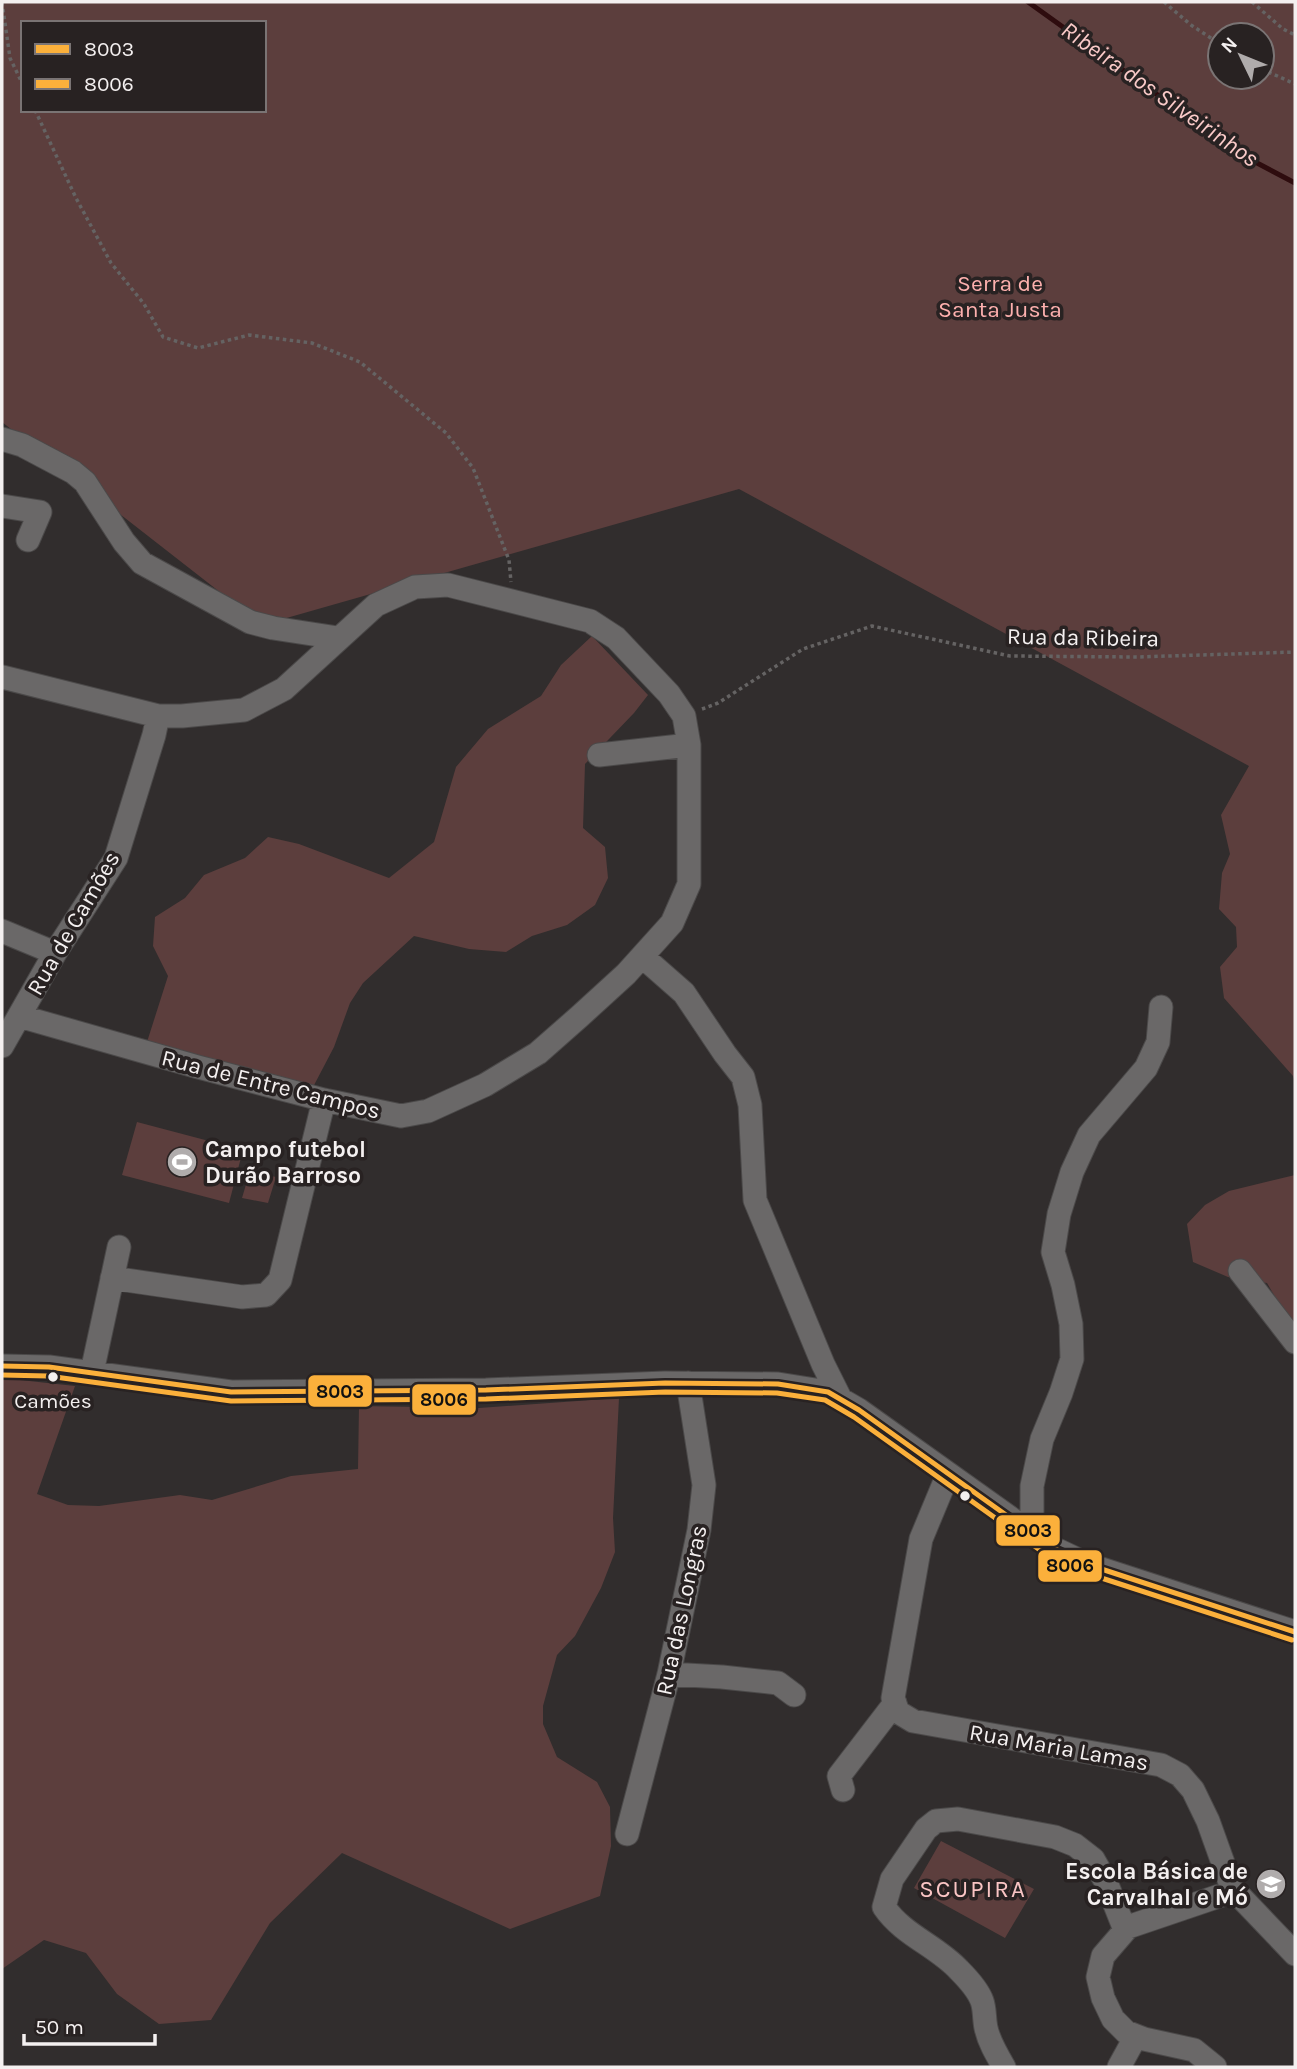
<svg xmlns="http://www.w3.org/2000/svg" width="1297" height="2069" font-family="Karla,sans-serif">
  <style>
    .green { fill: #5c3e3d; fill-rule: evenodd }
    .lines { fill: none; stroke-linecap: round; stroke-linejoin: round }
    .stream { stroke: #2e0c0e; stroke-width: 5 }
    .minor-casing { stroke: #4b4949; stroke-width: 25 }
    .path { stroke: #656363; stroke-width: 3.5; stroke-dasharray: 3.5 3.5; stroke-linecap: butt }
    .minor { stroke: #6a6868; stroke-width: 23 }
    .bus-1-casing { stroke: #282222; stroke-width: 10 }
    .bus-2-casing { stroke: #282222; stroke-width: 10 }
    .bus-1 { stroke: #fbb03b; stroke-width: 5 }
    .bus-2 { stroke: #fbb03b; stroke-width: 5 }
    .bus-dot { fill: #f4f0f0; stroke: #282222; stroke-width: 2.5 }
    .labels { text-anchor: middle; stroke-width: 7; stroke-linejoin: round; paint-order: stroke }
    .bus-label { font-size: 21px; fill: #f4f0f0; stroke: #282222 }
    .park-label { font-size: 23px; fill: #fdb0ae; stroke: #282222 }
    .street-label { font-size: 23px; fill: #f4f0f0; stroke: #282222 }
    .poi-label { font-size: 23px; font-weight: bold; fill: #f4f0f0; stroke: #282222; text-anchor: start }
    .water-label { font-size: 24px; font-style: italic; fill: #facac8; stroke: #282222 }
    .neighbourhood-label { font-size: 24px; letter-spacing: 2px; fill: #fac5c4; stroke: #282222 }
    .line-badge { stroke: #282222; stroke-width: 2.5 }
    .pale-badge-label { font-size: 19px; text-anchor: middle; font-weight: bold; fill: #111 }
  </style>
  <rect width="100%" height="100%" fill="#312d2d"/>
  <path class="green" d="M2 2H1295V1082L1293 1076 1224 998 1220 967 1237 947 1236 927 1219 909 1222 873 1230 854 1221 815 1249 766 739 489 262 625 2 422ZM23 23H264V110H23ZM1220 35H1262V77H1220Z
    M592 636 648 695 634 713 585 764 583 828 605 847 608 878 595 905 567 925 532 936 506 952 469 949 414 936 363 983 350 1003 334 1047 312 1089 147 1042 168 976 153 946 155 917 185 898 204 875 245 858 268 837 299 844 389 878 434 842 456 767 488 729 541 696 561 665Z
    M137 1122 243 1150 229 1203 122 1175Z
    M250 1171 276 1177 268 1203 242 1198Z
    M1295 1175V1331L1267 1283 1228 1277 1193 1262 1187 1224 1205 1205 1229 1191Z
    M2 1378 75 1386 37 1494 68 1505 99 1506 180 1495 212 1500 291 1476 358 1469 359 1406 479 1408 619 1398 613 1518 615 1552 601 1588 575 1636 557 1655 543 1706V1724L557 1757 597 1782 610 1807 611 1846 600 1896 510 1929 342 1853 270 1923 211 2020 159 2024 117 1994 86 1953 44 1940 2 1969Z
    M941 1841 1034 1889 1005 1938 914 1888Z"/>
  <g class="lines">
    <path class="stream" d="M1028 2 1240 154 1295 183"/>
    <g class="minor-casing">
      <path id="minor" d="M2 439 22 445 73 472 85 482 124 542 142 563 250 622 273 628 338 638
        M2 506 40 512 28 540
        M2 677 158 716H182L244 710 284 689 376 605 415 587 448 585 590 621 616 638 669 694 684 716 689 745V884L672 923 626 974 580 1016 538 1053 485 1085 428 1111 401 1116 324 1100 198 1067 19 1016
        M599 755 689 745
        M2 931 55 953
        M643 957 684 993 725 1054 743 1077 750 1105 755 1200 823 1364 841 1400
        M2 1046 55 953 116 858 154 735 158 716
        M1240 1271 1295 1342
        M112 1278 242 1297 266 1295 280 1280 324 1100
        M2 1366 49 1367 231 1392 486 1390 665 1383 778 1384 828 1392 859 1410 1051 1547 1089 1565 1295 1632
        M92 1372 119 1247
        M948 1474 921 1539 893 1698 898 1712 913 1721 1161 1765 1180 1775 1193 1790 1208 1821 1232 1888 1295 1954
        M1032 1533V1486L1042 1439 1061 1393 1072 1359 1071 1324 1063 1285 1053 1252 1059 1214 1072 1172 1089 1135 1146 1068 1158 1042 1161 1007
        M669 1674 722 1677 778 1683 794 1695
        M843 1790 839 1776 895 1703
        M627 1834 669 1674 699 1530 704 1485 688 1383
        M1004 2067C997 2055 989 2042 986 2028 984 2019 985 2009 982 2001 978 1990 967 1978 959 1970 937 1946 903 1935 884 1907L892 1879 926 1829 936 1821 958 1819 1055 1837 1075 1845 1093 1859 1106 1882 1125 1930
        M1119 2067 1136 2036
        M1215 2067 1194 2050 1144 2039 1126 2032 1113 2019 1103 1998 1098 1977 1103 1956 1128 1927 1234 1891"/>
    </g>
    <path class="path" d="M2 2 10 58 23 85
      M1164 2 1191 25 1220 44
      M1252 2 1283 29 1295 35
      M1262 69 1295 84
      M35 110 76 198 111 263 144 304 163 337 198 348 249 335 312 343 360 362 446 433 473 468 509 560 511 582
      M702 709 718 703 803 649 872 626 1010 656 1137 657 1295 652"/>
    <use href="#minor" class="minor"/>
    <g class="bus-1-casing">
      <path id="bus-1" d="M2 1366 49 1367 231 1392 486 1390 665 1383 778 1384 828 1392 859 1410 1051 1547 1089 1565 1295 1632"/>
    </g>
    <g class="bus-2-casing">
      <path id="bus-2" d="M2 1375 48 1376 231 1401 486 1399 665 1392 777 1393 825 1400 854 1417 1047 1555 1086 1573 1292 1640"/>
    </g>
    <use href="#bus-1" class="bus-1"/>
    <use href="#bus-2" class="bus-2"/>
  </g>
  <defs>
    <g id="stadium-disc" transform="scale(1.575)"><circle r="9.5" fill="#b0acac" stroke="#282222"/><path d="M0-5a6.5 5 0 1 0 0 10a6.5 5 0 1 0 0-10ZM-3.5-1.8h7v3.6h-7Z" fill="#fff"/></g>
    <g id="school-disc" transform="scale(1.575)"><circle r="9.5" fill="#b0acac" stroke="#282222"/><path d="M0-5L7-2L0 1L-7-2ZM-4 1L0 2.5L4 1V4Q0 6-4 4Z" fill="#fff"/></g>
  </defs>
  <g fill-rule="evenodd">
    <use href="#stadium-disc" x="182" y="1162"/>
    <use href="#school-disc" x="1271" y="1884"/>
  </g>
  <g class="bus-dot">
    <circle cx="53" cy="1377" r="6"/>
    <circle cx="965" cy="1496" r="6"/>
  </g>
  <g class="labels">
    <g class="bus-label">
      <text x="53" y="1408">Camões</text>
    </g>
    <g class="park-label">
      <text x="1000" y="291">Serra de<tspan x="1000" dy="26">Santa Justa</tspan></text>
    </g>
    <g class="street-label">
      <text transform="translate(1083 637) rotate(1)" y="8">Rua da Ribeira</text>
      <text transform="translate(73 923) rotate(-60)" y="8">Rua de Camões</text>
      <text transform="translate(271 1084) rotate(14)" y="8">Rua de Entre Campos</text>
      <text transform="translate(681 1610) rotate(-78)" y="8">Rua das Longras</text>
      <text transform="translate(1059 1747) rotate(10)" y="8">Rua Maria Lamas</text>
    </g>
    <g class="poi-label">
      <text x="205" y="1157">Campo futebol<tspan x="205" dy="26">Durão Barroso</tspan></text>
      <text x="1248" y="1879" text-anchor="end">Escola Básica de<tspan x="1248" dy="26">Carvalhal e Mó</tspan></text>
    </g>
    <g class="water-label">
      <text transform="translate(1160 94) rotate(35)" y="8">Ribeira dos Silveirinhos</text>
    </g>
    <g class="neighbourhood-label">
      <text x="973" y="1897">SCUPIRA</text>
    </g>
  </g>
  <g class="line-badge">
    <rect x="307" y="1374" width="66" height="34" rx="7" fill="#fbb03b"/>
    <rect x="411" y="1383" width="66" height="33" rx="7" fill="#fbb03b"/>
    <rect x="995" y="1514" width="66" height="33" rx="7" fill="#fbb03b"/>
    <rect x="1037" y="1549" width="66" height="34" rx="7" fill="#fbb03b"/>
  </g>
  <g class="pale-badge-label">
    <text x="340" y="1398">8003</text>
    <text x="444" y="1406">8006</text>
    <text x="1028" y="1537">8003</text>
    <text x="1070" y="1572">8006</text>
  </g>
  <rect width="1297" height="2069" fill="none" stroke="#f4f0f0" stroke-width="7"/>
  <rect x="21" y="21" width="245" height="91" fill="#282222" stroke="#7a7474" stroke-width="2"/>
  <rect x="35" y="44" width="35" height="10" fill="#fbb03b" stroke="#7a7474" stroke-width="2"/>
  <text x="84" y="56" font-size="21" fill="#f4f0f0">8003</text>
  <rect x="35" y="79" width="35" height="10" fill="#fbb03b" stroke="#7a7474" stroke-width="2"/>
  <text x="84" y="91" font-size="21" fill="#f4f0f0">8006</text>
  <g transform="translate(1241 56) rotate(313)"><circle r="33" fill="#282222" stroke="#7a7474" stroke-width="2"/>
  <path d="M0-5L12 26L0 18L-12 26Z" fill="#b0acac"/>
  <text y="-10" font-size="19" font-weight="bold" text-anchor="middle" fill="#f4f0f0">N</text>
  </g>
  <path d="M24 2034v10h131v-10" fill="none" stroke="#f4f0f0" stroke-width="3.5"/>
  <text x="35" y="2034" font-size="21" fill="#f4f0f0" stroke="#282222" stroke-width="5" paint-order="stroke">50 m</text>
</svg>
